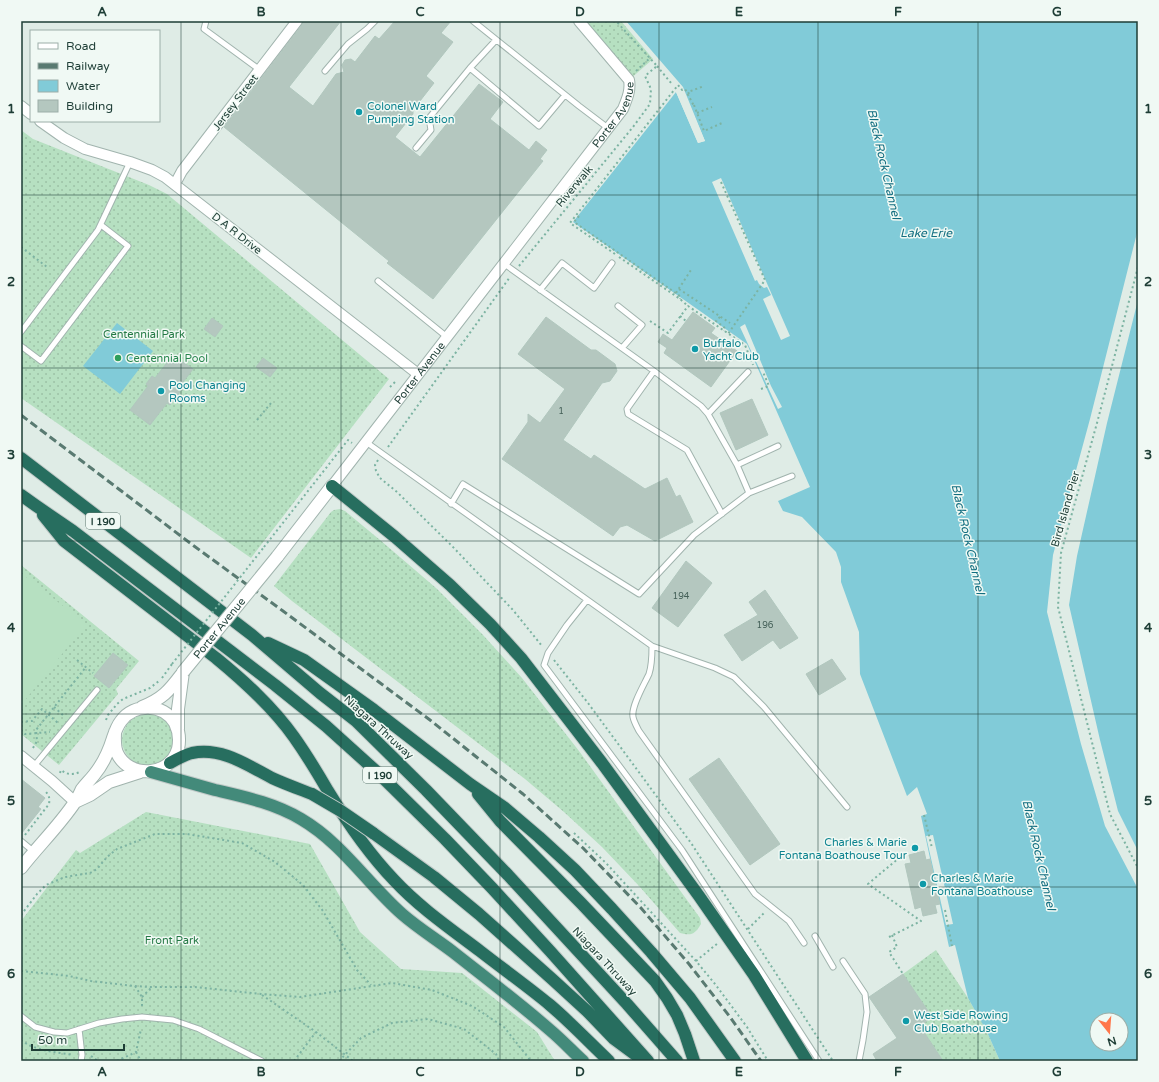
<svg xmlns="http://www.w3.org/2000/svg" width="1159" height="1082" font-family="'Varela Round',sans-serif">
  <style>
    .grass { fill: url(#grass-dots) }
    .garden { fill: #b6e0c1 }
    .water { fill: #81cbd8; fill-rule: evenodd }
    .pier { fill: #dfece6 }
    .building { fill: #b4c7bf; stroke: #b1c7be }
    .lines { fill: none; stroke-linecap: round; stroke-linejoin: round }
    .service-casing { stroke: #a1b4ae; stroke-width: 7 }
    .minor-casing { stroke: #a1b4ae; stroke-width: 12 }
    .tertiary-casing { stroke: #a1b4ae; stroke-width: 14 }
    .trunk-casing { stroke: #c0c9c7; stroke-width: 14 }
    .motorway-casing { stroke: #c0c9c7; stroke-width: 14 }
    .path { stroke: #7cb3a2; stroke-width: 2; stroke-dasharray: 2 3; stroke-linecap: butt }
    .service { stroke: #fff; stroke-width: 5 }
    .minor { stroke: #fff; stroke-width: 10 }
    .tertiary { stroke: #fff; stroke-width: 12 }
    .trunk { stroke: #438a7a; stroke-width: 12 }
    .motorway { stroke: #276e5f; stroke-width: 12 }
    .rail { stroke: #597a71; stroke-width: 3; stroke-dasharray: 8 4; stroke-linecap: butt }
    .tertiary-bridge-casing { stroke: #a1b4ae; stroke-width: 14; stroke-linecap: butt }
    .motorway-bridge-casing { stroke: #c0c9c7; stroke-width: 14; stroke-linecap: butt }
    .path-bridge { stroke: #7cb3a2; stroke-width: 2; stroke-dasharray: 2 3; stroke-linecap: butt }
    .tertiary-bridge { stroke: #fff; stroke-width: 12 }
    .motorway-bridge { stroke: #276e5f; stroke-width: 12 }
    .grid { fill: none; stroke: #1e3e36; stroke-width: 1; stroke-opacity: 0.55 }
    .culture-dot { fill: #0f9aa8; stroke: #f0f9f4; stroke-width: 1.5 }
    .leisure-dot { fill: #2e9e5b; stroke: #f0f9f4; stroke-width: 1.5 }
    .labels { text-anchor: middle; stroke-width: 3; stroke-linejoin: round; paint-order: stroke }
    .number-label { font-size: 9px; fill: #446058 }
    .shield { fill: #f0f9f4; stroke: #5d766f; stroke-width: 1 }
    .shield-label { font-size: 10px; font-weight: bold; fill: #1e3e36 }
    .street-label { font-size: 11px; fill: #1e3e36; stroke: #f0f9f4 }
    .culture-label { font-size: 11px; fill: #0d838f; stroke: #f0f9f4; text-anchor: start }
    .park-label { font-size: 11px; fill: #247945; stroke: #f0f9f4 }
    .leisure-label { font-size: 11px; fill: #27864d; stroke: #f0f9f4; text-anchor: start }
    .water-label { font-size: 12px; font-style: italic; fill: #126e80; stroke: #f0f9f4 }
    .neatline { fill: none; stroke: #1e3e36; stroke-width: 1.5 }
    .grid-label { font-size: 13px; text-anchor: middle; font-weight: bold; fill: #1e3e36 }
  </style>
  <defs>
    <pattern id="grass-dots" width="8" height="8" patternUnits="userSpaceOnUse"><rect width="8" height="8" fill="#b6e0c1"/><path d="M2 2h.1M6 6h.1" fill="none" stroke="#9cc1a6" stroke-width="1.8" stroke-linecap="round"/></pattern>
  </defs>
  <rect width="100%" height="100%" fill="#dfece6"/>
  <path class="grass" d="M579 21H621L653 59 629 80Z
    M21 130 33 139 149 185 167 194 389 379 251 558 21 398Z
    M340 509 345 511 380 540 436 588 483 635 522 678 579 751 700 918 701 924C695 934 692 936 680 933L640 887 602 847 564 812 525 779 432 708 292 601 274 586 331 512 334 510Z
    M21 565 139 661 116 689 118 694 59 765 21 734Z
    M122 740a26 26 0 1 1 52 0a26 26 0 1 1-52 0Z
    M146 812 310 844 360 932 401 969 462 973 537 1032 555 1061H21V921L76 850 80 853Z
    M936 950 968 998 987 1032 1000 1061H943L920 1026 932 1017 903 974Z"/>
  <path class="garden" d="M21 573 86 624 22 704 21 703Z"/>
  <path class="water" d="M626 21H1138V1061H1000L987 1032 968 998 955 945 949 947 921 816 927 814 917 787 907 796 860 674 859 632 841 582V567L836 552 802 517 783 511 778 501 810 487 747 344 573 222 676 92 698 143 705 141 683 87ZM1097 1020H1121V1044H1097Z
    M117 323 153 351 120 394 83 366Z"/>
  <path class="pier" d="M681 85 705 141 698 143 676 92 678 91 699 141 702 139 680 87Z
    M721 178 790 336 781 340 763 299 771 295 767 287 764 288 759 284 757 280 755 281 712 182Z
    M1138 229V300L1107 423 1077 556 1069 605 1100 740 1118 811 1138 851V889L1105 826 1081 744 1047 612 1053 555 1090 419Z
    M745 324 771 386 782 407 778 409 740 327Z
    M933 835 953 924 946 925 926 836Z"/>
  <path class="building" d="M303 21H341L289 87 313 106 336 74 344 72 342 65 345 60 351 59 355 62 375 36 379 39 395 21H451L441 33 453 42 426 76 434 83 413 110V114L395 137 420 157 479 84 503 102 490 119 529 150 536 141 547 150 540 159 543 161 433 299 387 263 389 261 224 127 302 25Z
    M693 312 715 328 711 333 737 351 711 387 664 353 667 348 658 342 663 334 672 340Z
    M546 317 591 350H596L615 364 617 371 610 381 602 383 563 440 591 459 594 455 645 489 667 478 676 497 680 495 693 522 655 541 627 525 620 527 613 536 502 459 528 422V414L540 423 565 389 518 354Z
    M212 318 223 326 215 337 204 329Z
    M173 355 193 369 177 390 180 392 170 405 167 403 150 425 130 410 148 386 146 384 152 376 155 378Z
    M263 358 277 368 270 377 256 367Z
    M752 399 768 435 736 450 720 413Z
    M686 561 712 583 678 627 652 608Z
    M765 590 798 638 780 649 773 640 742 661 724 635 758 615 749 602Z
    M113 653 128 665 109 688 94 676Z
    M832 659 846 679 819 695 806 674Z
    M719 758 780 844 750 865 689 779Z
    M21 779 45 798 38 807 41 809 21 834Z
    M924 851 926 860 930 859 940 904 935 905 937 913 923 916 921 907 915 909 905 864 911 863 909 855Z
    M903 974 932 1017 920 1026 943 1061H877L873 1054 897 1038 869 997Z"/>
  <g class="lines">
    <g class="service-casing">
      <path id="service" d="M206 21 204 29 260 70
        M473 21 579 106 608 128
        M496 40 470 68 539 126 565 95
        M325 71 348 44 367 29 375 21
        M416 148 431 130 429 118 470 68
        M503 263 654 371 701 406 708 414 737 465 749 493 792 476
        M378 281 447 337
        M540 290 562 263 594 288 612 263
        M618 306 642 325 622 348
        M21 332 98 230 130 162
        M21 346 41 361 128 246 101 225
        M654 371 627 409 628 414 687 450 722 514
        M708 414 748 372
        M366 442 652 646C652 655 652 665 649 674 644 685 631 706 633 717 634 722 637 727 639 731L755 894 789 921 804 943
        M737 465 778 446
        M451 504 463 484 639 594 694 535 749 493
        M587 600 567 625 548 653 544 665 682 850 819 1061
        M652 646 715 668 734 677 764 707 847 807
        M34 766 97 690
        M21 841 33 851
        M815 936 833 967
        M843 961 865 994 867 1012 863 1040 859 1061
        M21 1016 35 1027 54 1032 67 1033 99 1023 122 1019 142 1017 173 1020 199 1029 262 1061
        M79 1029 82 1055 81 1061"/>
    </g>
    <g class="minor-casing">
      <g id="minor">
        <path d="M21 106 31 114"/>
        <path d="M40 121 64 138 85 149 130 162 152 170 165 177 418 374"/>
        <path d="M175 184 182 171 297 21"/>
        <path id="s1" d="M332 486 623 109C627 99 631 90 629 80L579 21"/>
        <path d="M21 756 52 781 75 802"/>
      </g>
    </g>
    <g class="tertiary-casing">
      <path id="tertiary" d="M277 557 332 486
        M142 707C162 699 169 691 181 675
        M178 729V709L183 672
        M75 802 90 795 109 782 140 772
        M21 868C38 846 59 826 75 802 78 798 80 793 82 789 86 784 90 780 94 775 103 764 109 751 113 738 115 732 117 726 121 721 134 703 163 703 175 723 179 731 180 740 178 749 170 777 129 779 117 753 114 746 115 739 115 732"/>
    </g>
    <g class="trunk-casing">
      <path id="trunk" d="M151 772C172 778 194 784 215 790 245 797 274 803 301 819 342 843 367 883 402 914 418 928 436 939 453 952 486 978 519 1003 550 1030 562 1040 572 1051 583 1061"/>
    </g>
    <g class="motorway-casing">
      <path id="motorway" d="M21 458 252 635 320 693 356 721 426 790 508 875 627 1004 677 1061
        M332 486 395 537 450 585 490 624 521 658 602 763 699 896 754 975 807 1061
        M21 495 35 505 73 531 275 685 326 726 377 772 445 839 492 888 550 951 648 1061
        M43 515 64 541 216 658C244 681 272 706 294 737 306 754 317 772 328 791 347 822 368 853 394 880 419 907 451 929 480 951 503 969 527 986 550 1005 570 1022 589 1042 609 1061
        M268 643 304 660 374 710 470 784 505 808 539 837 575 870 612 909 651 952 690 998 735 1061
        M170 763C177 759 184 755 192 753 222 747 247 765 272 778 285 784 299 789 312 794
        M478 794 500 821 581 903 655 981 667 998 677 1015 685 1034 694 1061
        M373 833 434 877 479 914 552 979 587 1011 614 1039 637 1056"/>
    </g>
    <path class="path" d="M657 66 671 83
      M636 71 650 58
      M689 94 688 92 704 86
      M694 105 704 131 722 123
      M697 113 712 107
      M721 182 765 280 728 334
      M579 216 574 222 677 294 681 297 680 299
      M21 247 47 267
      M615 254 570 223 678 85 682 90 685 89 694 106
      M619 257 680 299 688 306
      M519 266 633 127 650 104 651 89 645 76 657 66 616 21
      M1138 267 1097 423 1061 553 1058 607 1110 814 1138 868
      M679 289 730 323
      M676 293 691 270
      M680 316 686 321
      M720 317 716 321 725 328 724 331
      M650 321 668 333 688 306 745 345 753 365
      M390 387 395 382
      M761 389 769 386 763 372
      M257 420 271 403
      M388 447 510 277
      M378 460 375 465 376 471 380 478 397 492 452 546 513 610 542 646
      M264 547 348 440 352 443
      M77 660 93 673
      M554 660 588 703 691 843 833 1061
      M162 678 172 664
      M54 707 65 717
      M106 720 108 715 117 704 123 699 150 688 159 681
      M21 722 32 721 42 709 58 723
      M21 730 25 734 50 732
      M33 748 37 741 36 730 86 667
      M60 773 61 770C67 775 73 775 80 772
      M924 815 932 848
      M574 833 606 863 696 961 715 984 747 1027 768 1061
      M25 835 49 804C50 798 49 795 45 791V790
      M945 910 952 946
      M21 915 37 894 46 885 65 877 90 873 97 869 107 857 117 849 155 834H187L242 843 275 862 303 885 323 911 357 970 371 985
      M748 929 764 913
      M892 935 897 947 889 952 903 974
      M889 937 921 921 868 884 906 852
      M696 961 718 943
      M21 971 69 976 91 981 134 986 151 987H195L261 994 300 997 392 983 432 990 472 1006 504 1027 531 1061
      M135 986 142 997V1007
      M262 995 316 1032 353 1061
      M142 997 151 988
      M21 1040C35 1051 56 1052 73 1055
      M136 1052 141 1061
      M91 1056 98 1061
      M117 1061 136 1052 141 1029
      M294 1061 316 1032
      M339 1061 361 1038 392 1023 428 1019 464 1029 496 1054 499 1061"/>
    <use href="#service" class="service"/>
    <use href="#minor" class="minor"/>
    <use href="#tertiary" class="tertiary"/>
    <use href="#trunk" class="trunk"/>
    <use href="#motorway" class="motorway"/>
    <path class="rail" d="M21 415 194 546 283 611 430 720 523 794 583 848 641 908 689 964 730 1017 761 1061"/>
    <g class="tertiary-bridge-casing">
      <g id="tertiary-bridge">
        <path id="s2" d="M183 672 277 557"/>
      </g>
    </g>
    <g class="motorway-bridge-casing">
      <path id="motorway-bridge" d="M312 794 341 811 373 833"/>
    </g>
    <path class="path-bridge" d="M172 664 264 547"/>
    <use href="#tertiary-bridge" class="tertiary-bridge"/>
    <use href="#motorway-bridge" class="motorway-bridge"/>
  </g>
  <path class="grid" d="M181 21V1061M341 21V1061M500 21V1061M659 21V1061M818 21V1061M978 21V1061M21 195H1138M21 368H1138M21 541H1138M21 714H1138M21 887H1138"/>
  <g class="culture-dot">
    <circle cx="359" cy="112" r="4"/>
    <circle cx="695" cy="349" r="4"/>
    <circle cx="161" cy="391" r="4"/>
    <circle cx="915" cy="848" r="4"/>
    <circle cx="923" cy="884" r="4"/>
    <circle cx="906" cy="1021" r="4"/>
  </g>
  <circle class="leisure-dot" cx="118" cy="358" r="4"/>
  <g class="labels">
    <g class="number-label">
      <text x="561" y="414">1</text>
      <text x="681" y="599">194</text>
      <text x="765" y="628">196</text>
    </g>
    <g class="shield">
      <rect x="86" y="513" width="34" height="16" rx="3"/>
      <rect x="363" y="767" width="34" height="16" rx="3"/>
    </g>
    <g class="shield-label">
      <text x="103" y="525">I 190</text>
      <text x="380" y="779">I 190</text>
    </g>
    <g class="street-label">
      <text transform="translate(235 102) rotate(-53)" y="4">Jersey Street</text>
      <text dy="4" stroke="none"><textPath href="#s1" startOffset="467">Porter Avenue</textPath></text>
      <text transform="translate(574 186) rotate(-50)" y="4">Riverwalk</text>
      <text transform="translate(237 233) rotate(38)" y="4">D A R Drive</text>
      <text dy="4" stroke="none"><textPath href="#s1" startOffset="143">Porter Avenue</textPath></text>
      <text transform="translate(1065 509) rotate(-74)" y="4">Bird Island Pier</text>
      <text dy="4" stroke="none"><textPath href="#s2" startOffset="57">Porter Avenue</textPath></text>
      <text transform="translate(379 727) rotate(42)" y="4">Niagara Thruway</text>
      <text transform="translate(605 961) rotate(47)" y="4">Niagara Thruway</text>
    </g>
    <g class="culture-label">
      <text x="367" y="110">Colonel Ward<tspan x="367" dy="13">Pumping Station</tspan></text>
      <text x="703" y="347">Buffalo<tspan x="703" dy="13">Yacht Club</tspan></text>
      <text x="169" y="389">Pool Changing<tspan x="169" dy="13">Rooms</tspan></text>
      <text x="907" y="846" text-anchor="end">Charles &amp; Marie<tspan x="907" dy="13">Fontana Boathouse Tour</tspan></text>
      <text x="931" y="882">Charles &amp; Marie<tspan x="931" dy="13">Fontana Boathouse</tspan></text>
      <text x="914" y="1019">West Side Rowing<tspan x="914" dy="13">Club Boathouse</tspan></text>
    </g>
    <g class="park-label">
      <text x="144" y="338">Centennial Park</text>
      <text x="172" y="944">Front Park</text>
    </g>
    <g class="leisure-label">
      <text x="126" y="362">Centennial Pool</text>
    </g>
    <g class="water-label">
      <text transform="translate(884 164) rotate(77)" y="4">Black Rock Channel</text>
      <text x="926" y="237">Lake Erie</text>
      <text transform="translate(968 539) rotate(77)" y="4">Black Rock Channel</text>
      <text transform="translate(1039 855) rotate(77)" y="4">Black Rock Channel</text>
    </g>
  </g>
  <rect width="1159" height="1082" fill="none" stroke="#f0f9f4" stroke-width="44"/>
  <rect x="30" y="30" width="130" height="92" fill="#f0f9f4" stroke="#9caea8"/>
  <rect x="38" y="43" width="20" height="6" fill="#ffffff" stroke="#9caea8"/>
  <text x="66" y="50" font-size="12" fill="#1e3e36">Road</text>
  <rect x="38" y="63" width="20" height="6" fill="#597a71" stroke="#9caea8"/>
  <text x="66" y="70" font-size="12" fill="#1e3e36">Railway</text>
  <rect x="38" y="80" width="20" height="12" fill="#81cbd8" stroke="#9caea8"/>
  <text x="66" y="90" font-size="12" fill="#1e3e36">Water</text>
  <rect x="38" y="100" width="20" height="12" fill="#b4c7bf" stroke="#9caea8"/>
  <text x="66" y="110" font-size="12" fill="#1e3e36">Building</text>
  <g transform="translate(1109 1032) rotate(163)"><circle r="19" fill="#f0f9f4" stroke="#9caea8"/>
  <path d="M0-3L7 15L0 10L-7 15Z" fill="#ff774b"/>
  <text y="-6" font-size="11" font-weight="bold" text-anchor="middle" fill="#1e3e36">N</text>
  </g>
  <path d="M32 1044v6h92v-6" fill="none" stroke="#1e3e36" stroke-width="2"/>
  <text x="38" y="1044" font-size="12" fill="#1e3e36" stroke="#f0f9f4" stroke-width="3" paint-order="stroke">50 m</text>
  <rect x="22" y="22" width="1115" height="1038" class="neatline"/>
  <g class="grid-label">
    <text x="102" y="16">A</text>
    <text x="261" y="16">B</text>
    <text x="420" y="16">C</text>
    <text x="580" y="16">D</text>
    <text x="739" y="16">E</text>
    <text x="898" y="16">F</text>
    <text x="1057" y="16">G</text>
    <text x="11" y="113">1</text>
    <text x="1148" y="113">1</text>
    <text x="11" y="286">2</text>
    <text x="1148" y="286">2</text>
    <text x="11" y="459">3</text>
    <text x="1148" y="459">3</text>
    <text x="11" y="632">4</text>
    <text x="1148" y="632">4</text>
    <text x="11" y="805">5</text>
    <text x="1148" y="805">5</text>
    <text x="11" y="978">6</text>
    <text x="1148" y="978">6</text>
    <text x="102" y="1076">A</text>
    <text x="261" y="1076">B</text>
    <text x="420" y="1076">C</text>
    <text x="580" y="1076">D</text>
    <text x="739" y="1076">E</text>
    <text x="898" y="1076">F</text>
    <text x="1057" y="1076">G</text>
  </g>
</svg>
